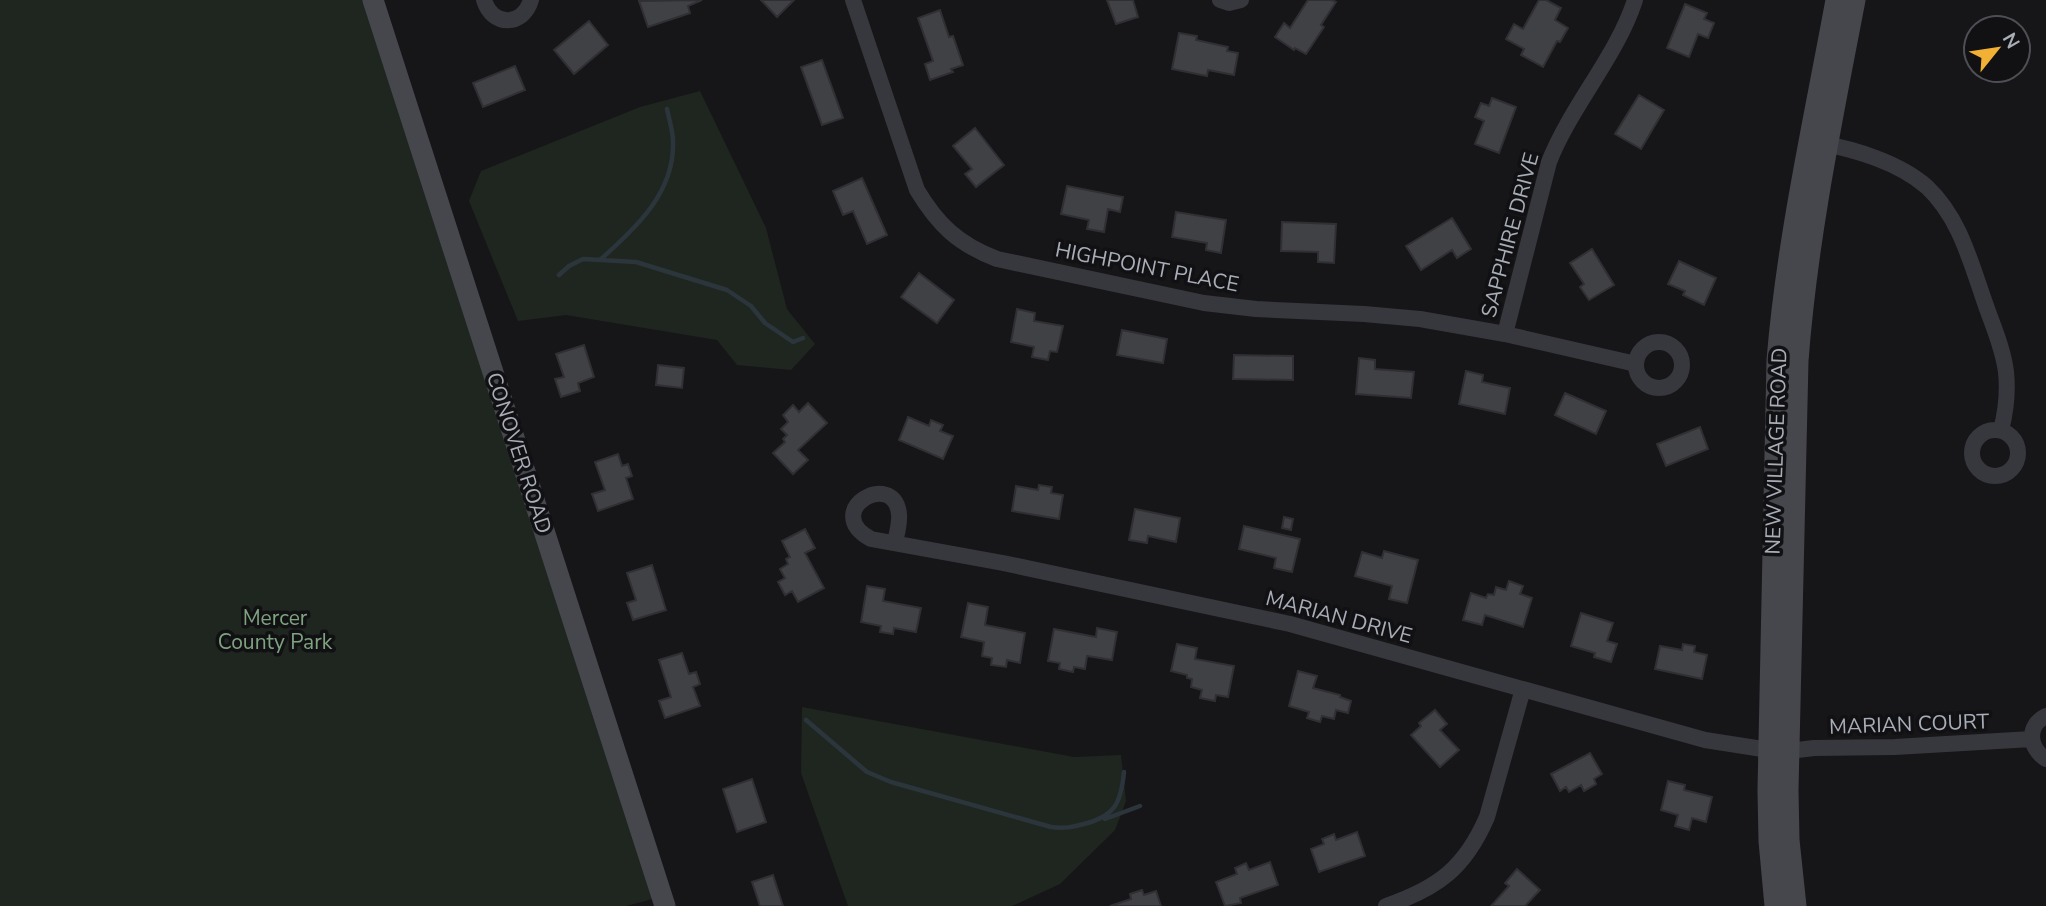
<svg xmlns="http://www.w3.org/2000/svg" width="2046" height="906" font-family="'Nunito Sans',sans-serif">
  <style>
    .green { fill: #1e261f }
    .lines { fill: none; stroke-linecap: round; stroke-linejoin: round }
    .stream { stroke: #2c353c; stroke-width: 4.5 }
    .building { fill: #404145; stroke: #303034; stroke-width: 2 }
    .street { stroke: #37383d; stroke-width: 16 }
    .secondary { stroke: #45474d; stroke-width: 21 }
    .labels { text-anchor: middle; stroke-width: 7; stroke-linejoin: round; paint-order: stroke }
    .street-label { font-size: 21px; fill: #a8adb8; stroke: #111113 }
    .park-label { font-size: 21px; fill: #7fa381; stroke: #111113 }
  </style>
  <rect width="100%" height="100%" fill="#161618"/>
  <path class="green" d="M0 0H364L660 897 626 906H0Z
    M700 91 766 228 787 309 815 344 791 370 737 365 717 340 566 315 518 321 469 201 481 171 640 107Z
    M802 707 1074 757 1121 755 1126 801 1115 830 1060 884 1012 906H848L801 773Z"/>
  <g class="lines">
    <path class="stream" d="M601 259C636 228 675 192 673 141 673 131 669 119 667 109
      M559 275 569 266 583 259 636 262 727 290 751 306 765 323 793 342 803 338
      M806 720 867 772 891 782 1051 827C1064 829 1072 827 1084 824 1115 816 1121 803 1124 772
      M1105 819 1140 806"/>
  </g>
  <path class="building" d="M702 0 688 6 690 13 648 27 639 1Z
    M761 0H794L777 17Z
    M1107 0H1133L1138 17 1116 24Z
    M1308 0H1332L1336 2 1321 25 1324 27 1306 54 1295 48 1294 50 1275 37 1284 23 1290 28Z
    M1539 0H1546L1561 8 1555 20 1568 28 1560 42 1557 41 1543 67 1521 55 1524 49 1506 39 1514 24 1523 29Z
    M1685 4 1707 13 1704 19 1714 23 1708 38 1698 34 1689 57 1667 48Z
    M940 10 949 37 953 36 963 65 951 69 953 72 930 80 925 64 933 61 918 18Z
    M589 21 608 45 574 74 554 50Z
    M1179 33 1197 36 1196 40 1228 47 1227 51 1238 53 1234 75 1208 70 1207 76 1172 69Z
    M822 60 843 118 822 125 801 67Z
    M515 66 525 90 483 107 473 83Z
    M1639 95 1664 110 1641 149 1615 134Z
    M1492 98 1516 107 1499 153 1475 144 1484 121 1475 117 1481 103 1489 106Z
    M975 128 1004 165 976 187 965 174 972 169 953 146Z
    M862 178 887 235 867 244 853 211 843 215 833 191Z
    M1067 186 1123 197 1120 212 1108 209 1104 232 1087 229 1089 220 1061 214Z
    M1176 212 1226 220 1221 253 1206 250 1207 243 1172 237Z
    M1452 218 1471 249 1457 258 1452 250 1421 270 1406 246Z
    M1282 222 1336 224 1334 263 1318 262V252L1281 251Z
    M1592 249 1614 285 1589 300 1580 287 1584 284 1570 263Z
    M1679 261 1716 278 1704 305 1683 295 1685 291 1668 284Z
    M919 273 954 300 937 323 901 297Z
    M1017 309 1035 313 1034 321 1063 326 1057 352 1050 351 1048 360 1032 357 1034 347 1011 342Z
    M1122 330 1167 339 1163 363 1117 355Z
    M584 345 594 377 578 383 580 391 561 397 555 379 564 377 556 354Z
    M1234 355 1293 356V380L1233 379Z
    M1359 358 1375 360V369L1414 372 1411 398 1356 394Z
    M658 365 684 368 682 388 656 385Z
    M1466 371 1483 375 1482 382 1510 388 1505 414 1459 404Z
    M1565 393 1606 411 1596 434 1555 415Z
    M808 403 827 423 798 450 808 460 793 474 773 453 785 442 783 439 787 435 781 429 788 422 783 415 793 405 799 412Z
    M908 417 929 426 931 420 943 425 940 431 953 436 943 459 899 440Z
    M1700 427 1708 449 1666 466 1657 444Z
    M618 454 622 466 628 464 632 476 626 478 633 499 598 511 592 494 605 490 595 462Z
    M1039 485 1052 487 1051 493 1063 495 1059 519 1012 511 1016 486 1038 490Z
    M1135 509 1180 518 1176 542 1148 536 1147 543 1129 540Z
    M1284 517 1293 519 1291 530 1282 528Z
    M1244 526 1300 539 1292 572 1274 568 1276 558 1239 549Z
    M805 529 815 548 805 553 824 588 798 602 792 591 785 595 778 582 785 578 780 569 788 564 786 559 790 557 782 541Z
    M1384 551 1418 560 1407 603 1389 599 1392 586 1355 576 1362 552 1382 558Z
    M652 565 666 610 633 620 627 603 636 600 627 573Z
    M1509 581 1523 586 1520 594 1532 598 1523 627 1485 615 1482 625 1463 620 1471 593 1486 598 1488 594 1494 595 1496 587 1506 590Z
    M867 586 885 589 883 601 921 608 916 632 894 628 893 634 880 632 881 626 861 622Z
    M968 603 988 607 985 625 1025 633 1020 663 1007 660 1006 667 991 665 992 658 982 656 984 642 961 637Z
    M1581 613 1613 623 1607 641 1617 644 1611 662 1594 657 1595 653 1571 646Z
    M1097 628 1117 632 1112 660 1087 656 1085 669 1074 667 1073 672 1059 669 1060 663 1048 661 1054 629 1096 637Z
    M1177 644 1197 648 1195 659 1234 666 1228 697 1216 695 1215 701 1200 698 1202 690 1191 687 1192 679 1187 678V675L1171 671Z
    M1683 644 1695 646 1694 652 1707 655 1702 679 1655 669 1660 646 1682 650Z
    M682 653 689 674 696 672 700 684 693 687 700 706 665 718 659 701 671 697 659 660Z
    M1298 671 1317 676 1313 688 1340 695V697L1351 701 1348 713 1336 710 1334 719 1322 716 1320 722 1307 718 1309 712 1289 706Z
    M1435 710 1447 724 1440 730 1459 750 1440 767 1411 735 1421 726 1419 723Z
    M1590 753 1602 774 1594 779 1596 784 1584 791 1581 785 1569 792 1566 787 1560 791 1551 774Z
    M752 779 766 822 737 832 723 789Z
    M1668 781 1685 785 1684 790 1712 797 1706 822 1692 818 1689 830 1675 826 1678 815 1661 810Z
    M1357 832 1365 856 1319 872 1311 849 1324 844 1322 839 1334 834 1336 840Z
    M1270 862 1278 885 1240 898 1241 903 1225 906 1216 882 1237 874 1235 868 1246 863 1249 870Z
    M1517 869 1540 890 1525 906H1491L1509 886 1505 883Z
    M773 875 783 906H760L752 882Z
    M1142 890 1144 895 1156 891 1161 906H1110L1131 899 1130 894Z"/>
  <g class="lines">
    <path class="street" d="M484 0C492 27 523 27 531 0
      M853 0 917 190C938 225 958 244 997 259L1204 303 1256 309 1364 314 1420 319 1505 334 1636 364
      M1220 0 1229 3 1241 0
      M1819 143C1855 149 1900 163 1927 187 1959 217 1970 260 1984 300 1992 324 2003 347 2006 372 2008 391 2006 411 2001 430
      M1505 334 1549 162C1571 106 1617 56 1635 0
      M1636 365a23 23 0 1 1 46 0a23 23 0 1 1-46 0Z
      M1972 453a23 23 0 1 1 46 0a23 23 0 1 1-46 0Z
      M895 542C897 533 900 523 899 514 894 468 820 511 871 539L1003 563 1290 624 1705 740 1769 750 1789 751 1814 748 1895 747 2032 739
      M2046 716C2026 726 2029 748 2046 759
      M1386 906C1438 888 1465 868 1487 817L1523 689"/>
    <path class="secondary" d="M373 0 665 906
      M1775 906 1769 841 1768 790 1777 360C1787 239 1814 120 1836 0
      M1796 906 1789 840 1788 790 1798 361C1807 240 1832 120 1855 0"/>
  </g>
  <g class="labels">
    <g class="street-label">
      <text transform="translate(1510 235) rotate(-75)" y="7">SAPPHIRE DRIVE</text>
      <text transform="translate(1147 267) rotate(11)" y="7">HIGHPOINT PLACE</text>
      <text transform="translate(1776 451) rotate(-88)" y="7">NEW VILLAGE ROAD</text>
      <text transform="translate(519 453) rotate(72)" y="7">CONOVER ROAD</text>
      <text transform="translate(1339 617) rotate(15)" y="7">MARIAN DRIVE</text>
      <text transform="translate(1909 724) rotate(-2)" y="7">MARIAN COURT</text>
    </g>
    <g class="park-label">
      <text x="275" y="625">Mercer<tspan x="275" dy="24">County Park</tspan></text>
    </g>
  </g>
  <g transform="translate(1997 49) rotate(60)"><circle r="33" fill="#111113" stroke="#4d4f55" stroke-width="2"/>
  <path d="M0-5L12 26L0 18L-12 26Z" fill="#f2b134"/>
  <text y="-10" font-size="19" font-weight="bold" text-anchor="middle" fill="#a8adb8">N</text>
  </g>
</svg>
